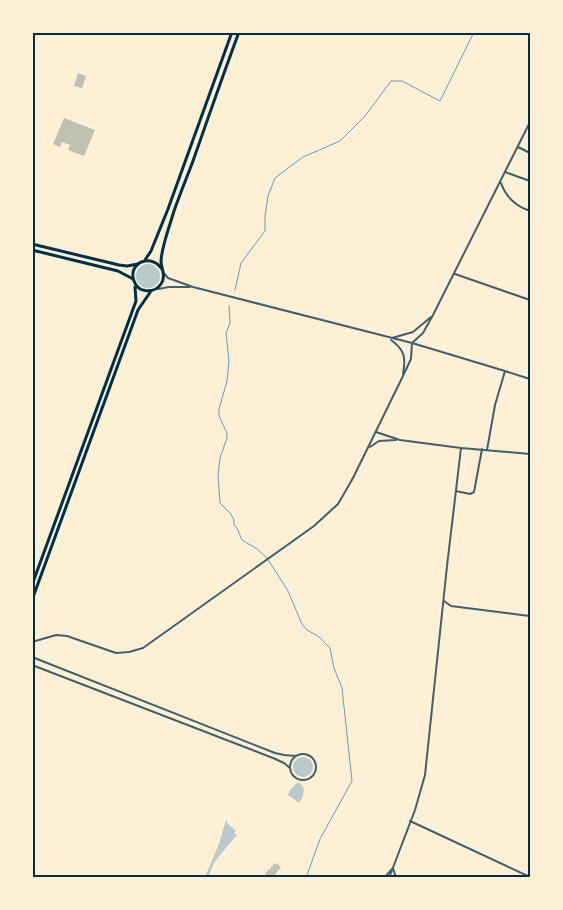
<svg xmlns="http://www.w3.org/2000/svg" width="563" height="910" font-family="'IBM Plex Sans',sans-serif">
  <style>
    .green { fill: #b9caca }
    .lines { fill: none; stroke-linecap: round; stroke-linejoin: round }
    .stream { stroke: #669bbc; stroke-width: 1 }
    .building { fill: #bec0b2 }
    .minor { stroke: #3f606c; stroke-width: 2 }
    .primary { stroke: #003049; stroke-width: 3 }
    .trunk { stroke: #003049; stroke-width: 3 }
    .neatline { fill: none; stroke: #003049; stroke-width: 2 }
  </style>
  <rect width="100%" height="100%" fill="#fdf0d5"/>
  <path class="green" d="M136 276a12 12 0 1 1 24 0a12 12 0 1 1-24 0Z
    M293 767a10 10 0 1 1 20 0a10 10 0 1 1-20 0Z
    M297 783H300L304 788 303 796 299 803 288 795 290 790Z
    M226 820 228 824 236 831 234 833 237 835 215 861 208 877H205L219 844Z"/>
  <g class="lines">
    <path class="stream" d="M235 290 241 263 265 231V216L268 196 275 178 303 157 340 141 365 116 391 81H402L440 101 474 32
      M229 306 230 323 226 333 229 361 227 381 219 409V416L227 433V438L220 458 218 475 220 503 231 514 234 520V525L237 528 242 540 257 549 267 558 288 591 302 624 307 630 318 636 330 648 334 668 342 688 352 781 320 839 306 878"/>
  </g>
  <path class="building" d="M78 73 86 76 82 88 74 86Z
    M64 118 95 130 84 156 68 150 70 145 62 142 60 147 53 144Z
    M273 863 275 865 276 863 281 867 272 878H263L266 874 265 873 266 872 267 873 268 869 270 870 271 869 270 868 273 866Z"/>
  <g class="lines">
    <path class="minor" d="M518 147 530 153
      M505 172 530 181
      M501 183C506 198 516 206 530 211
      M529 211 530 205
      M163 272 168 278 193 287 412 343 505 371
      M455 274 530 300
      M158 289 169 287H190
      M392 338 413 332 431 317
      M391 340C405 350 406 358 403 374
      M376 432 400 440 461 448 530 454
      M370 447 379 441 396 440
      M487 450 495 405 505 371 530 379
      M456 491 470 494 474 492 482 449
      M444 601 451 606 530 616
      M32 642 56 635 67 636 116 653 129 652 143 648 314 526 338 504 353 478 402 378 411 359 412 343 423 333 433 315 530 122
      M32 657 275 753 284 755 296 756
      M32 665 273 758 284 763 290 768
      M290 767a13 13 0 1 1 26 0a13 13 0 1 1-26 0Z
      M410 821 530 877
      M393 868 396 878
      M384 878 393 868
      M389 878 415 810 425 775 447 566 461 448"/>
    <path class="primary" d="M32 244 119 265 127 266 138 264
      M32 250 118 271 133 279"/>
    <path class="trunk" d="M145 260 151 251 168 209 232 32
      M163 271C153 252 127 262 134 281 138 293 154 294 161 284 166 277 162 270 161 262 161 248 170 225 174 211 180 194 187 177 193 161 208 118 223 75 239 32
      M32 585 136 301 135 287
      M32 600 138 310 151 291"/>
  </g>
  <rect width="563" height="910" fill="none" stroke="#fdf0d5" stroke-width="68"/>
  <rect x="34" y="34" width="495" height="842" class="neatline"/>
</svg>
